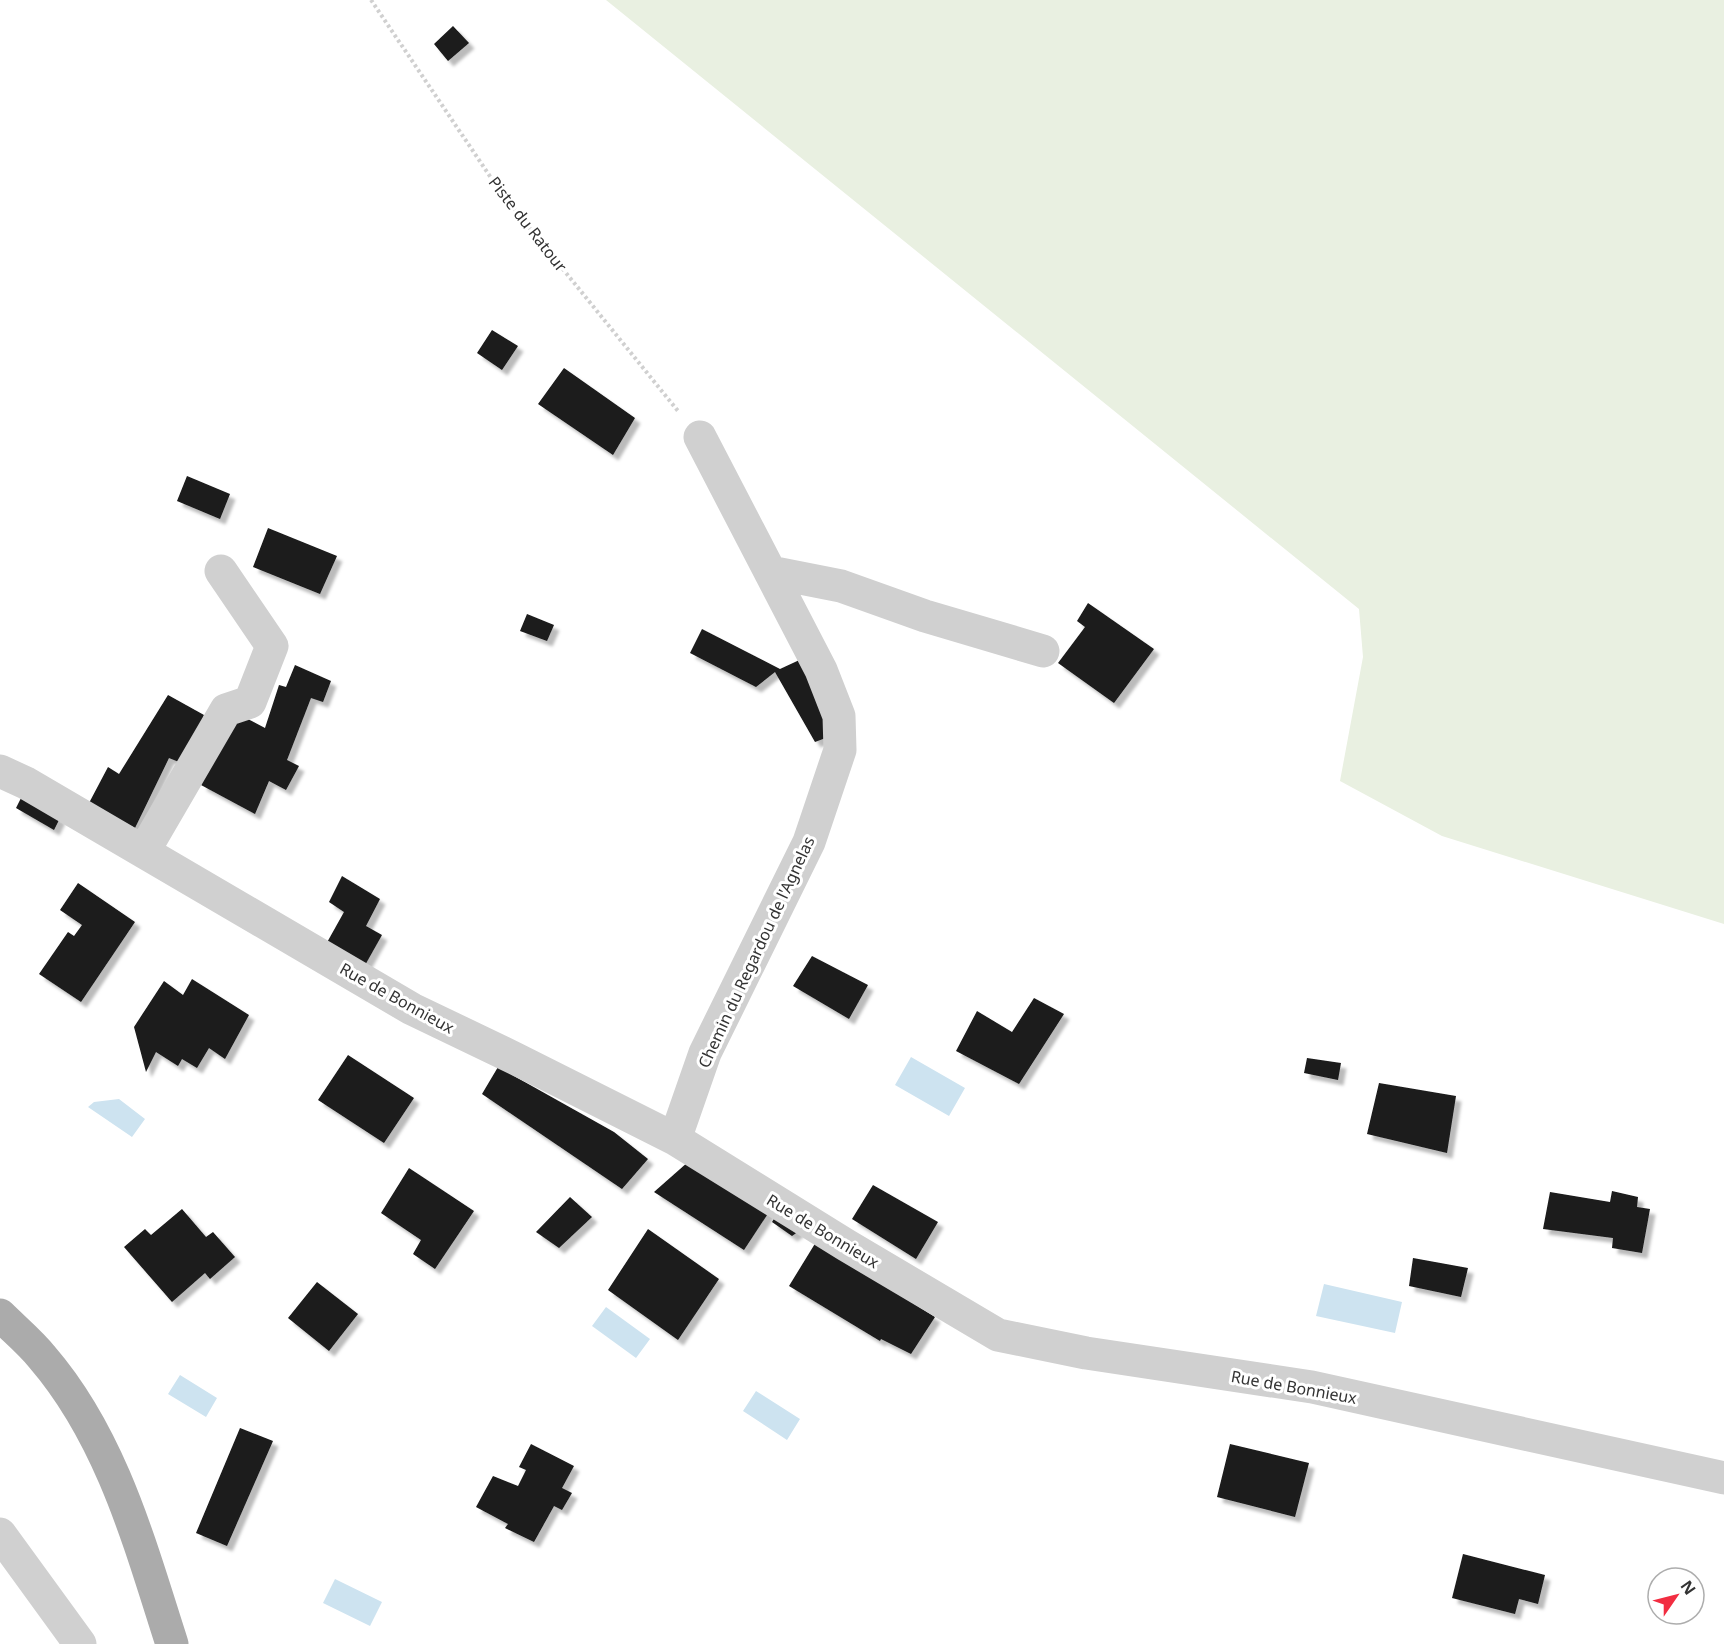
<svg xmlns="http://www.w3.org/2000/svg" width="1724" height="1644" font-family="'Noto Sans',sans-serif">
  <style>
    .green { fill: #e9f0e1 }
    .water { fill: #cde3f0 }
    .building { fill: #1a1a1a; filter: url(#shadow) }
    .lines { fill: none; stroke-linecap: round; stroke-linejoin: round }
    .path { stroke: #d0d0d0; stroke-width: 4; stroke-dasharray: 3 3; stroke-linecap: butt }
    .minor { stroke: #d0d0d0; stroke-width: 33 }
    .major { stroke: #ababab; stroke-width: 33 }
    .labels { text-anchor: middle; stroke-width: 6; stroke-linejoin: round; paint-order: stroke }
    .street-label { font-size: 16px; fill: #333; stroke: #fff }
  </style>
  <defs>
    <filter id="shadow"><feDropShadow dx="5.5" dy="5.5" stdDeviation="1.5" flood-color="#0004"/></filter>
  </defs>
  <rect width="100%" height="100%" fill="#fff"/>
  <path class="green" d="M606 0H1724V924L1442 836 1340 781 1363 657 1359 609Z"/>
  <path class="water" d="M911 1057 965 1088 949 1116 895 1085Z
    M119 1099 145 1119 132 1137 88 1107 94 1102Z
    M1324 1284 1402 1302 1395 1333 1316 1316Z
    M606 1307 650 1339 636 1358 592 1326Z
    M180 1375 217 1398 206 1417 168 1394Z
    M756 1391 800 1419 787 1440 743 1411Z
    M335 1579 382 1602 370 1626 323 1603Z"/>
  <path class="building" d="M453 26 469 43 448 61 434 44Z
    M492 330 518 346 502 370 477 353Z
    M564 368 635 418 613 455 538 404Z
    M187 476 230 494 220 519 177 501Z
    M268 528 337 556 320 594 253 567Z
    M1088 603 1154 649 1114 703 1058 663 1085 627 1077 621Z
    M527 614 554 625 547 641 520 631Z
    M702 629 780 669 808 656 836 734 815 742 775 672 756 687 690 653Z
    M295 665 331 681 323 702 311 698 287 760 299 766 286 790 269 781 255 814 201 785 225 727 246 718 265 728 279 685 286 687Z
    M168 695 204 715 184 764 169 758 135 828 89 803 108 767 119 774Z
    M21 798 60 818 54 830 16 808Z
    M342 876 380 899 366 926 382 935 364 967 325 946 344 912 329 902Z
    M78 883 135 922 81 1002 39 974 68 932 74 936 82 925 60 910Z
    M812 956 868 985 849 1019 793 986Z
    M192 979 249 1015 225 1059 209 1048 197 1068 182 1059 178 1066 156 1052 146 1072 134 1027 164 981 183 995Z
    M1034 998 1064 1014 1019 1084 956 1051 977 1011 1012 1032Z
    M348 1055 414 1098 384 1143 318 1100Z
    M1307 1058 1341 1063 1338 1080 1304 1073Z
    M498 1067 614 1132 648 1159 622 1189 482 1094Z
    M1379 1083 1456 1096 1447 1153 1367 1134Z
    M688 1162 771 1209 744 1250 654 1192Z
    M409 1168 474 1211 435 1269 413 1254 421 1240 381 1213Z
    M873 1185 938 1222 916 1259 852 1219Z
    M1612 1191 1638 1197 1637 1207 1650 1209 1642 1253 1612 1248 1613 1238 1543 1229 1550 1192 1610 1202Z
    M570 1197 592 1217 559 1248 536 1232Z
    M182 1209 206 1237 213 1232 235 1257 210 1279 205 1273 172 1302 124 1247 145 1229 151 1235Z
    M777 1214 799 1231 792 1236 772 1222Z
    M648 1229 719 1279 678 1340 608 1290Z
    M816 1242 935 1317 911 1354 881 1339 880 1341 789 1286Z
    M1413 1258 1468 1268 1461 1297 1409 1286Z
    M317 1282 358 1314 329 1351 288 1318Z
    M240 1428 273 1441 227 1546 196 1533Z
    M531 1444 574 1466 562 1488 572 1493 562 1510 554 1506 534 1542 505 1528 508 1524 476 1507 493 1476 518 1486 526 1470 519 1467Z
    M1230 1444 1309 1463 1295 1517 1217 1497Z
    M1463 1554 1545 1575 1538 1604 1519 1599 1515 1614 1452 1598Z"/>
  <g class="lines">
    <path class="path" d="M371 0 502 194 678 411"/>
    <path class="minor" d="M770 572 841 586 925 616 1043 651
      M0 771 26 783 412 1009 516 1059 675 1139 846 1245 998 1335 1086 1353 1312 1387 1724 1478
      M144 851 226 710 250 702 272 646 221 571
      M675 1139 705 1053 809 842 840 750 839 716 821 670 700 437
      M0 1534 80 1644"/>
    <path class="major" d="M0 1315C14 1329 30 1342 42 1357 112 1438 140 1545 172 1644"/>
  </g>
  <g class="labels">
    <g class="street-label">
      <text transform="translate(528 224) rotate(52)" y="6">Piste du Ratour</text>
      <text transform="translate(756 952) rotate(-65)" y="6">Chemin du Regardou de l'Agnelas</text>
      <text transform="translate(397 998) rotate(29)" y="6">Rue de Bonnieux</text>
      <text transform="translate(823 1231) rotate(31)" y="6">Rue de Bonnieux</text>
      <text transform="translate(1294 1387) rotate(10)" y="6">Rue de Bonnieux</text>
    </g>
  </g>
  <g transform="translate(1676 1596) rotate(55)"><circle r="28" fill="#ffffff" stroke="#adadad" stroke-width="1.5"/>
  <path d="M0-4.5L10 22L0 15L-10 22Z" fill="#f22d41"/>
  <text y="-9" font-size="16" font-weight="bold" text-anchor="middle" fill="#333333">N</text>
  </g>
</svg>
